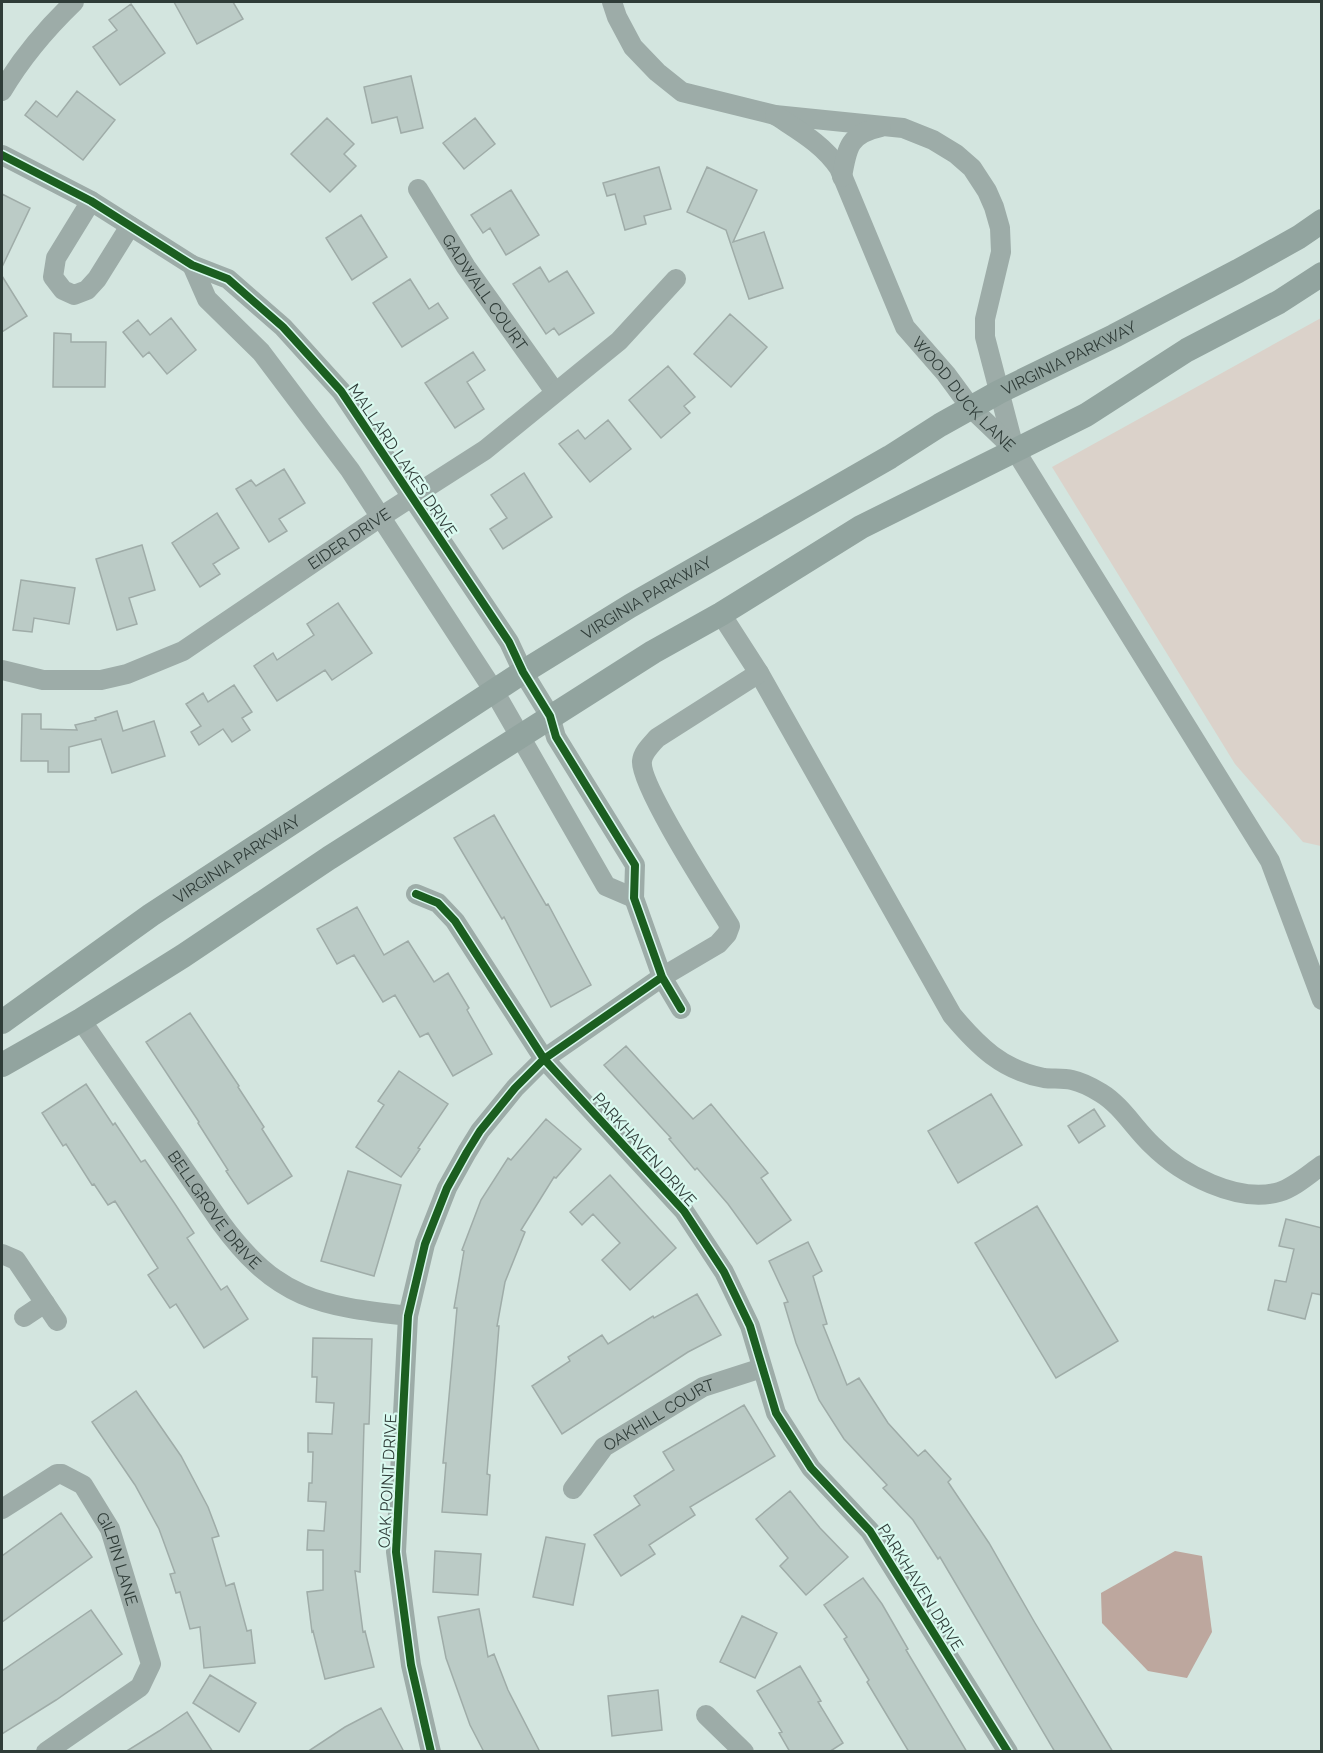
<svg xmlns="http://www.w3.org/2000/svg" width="1323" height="1753" font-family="Raleway,sans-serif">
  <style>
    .green { fill: #dbd2ca }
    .water { fill: #bda79e }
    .building { fill: #bbcbc6; stroke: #9faca8; stroke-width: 1.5 }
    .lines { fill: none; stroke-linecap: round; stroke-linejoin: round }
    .minor { stroke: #9daca8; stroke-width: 20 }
    .major { stroke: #92a49f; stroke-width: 24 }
    .cycleway-casing { stroke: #d9f9ef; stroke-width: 11 }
    .cycleway { stroke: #1b5e20; stroke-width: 8 }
    .labels { text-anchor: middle; stroke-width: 4.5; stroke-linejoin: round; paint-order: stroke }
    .street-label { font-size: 16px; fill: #2f3c38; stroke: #d9f9ef }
  </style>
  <rect width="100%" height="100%" fill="#d3e5df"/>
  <path class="green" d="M1321 318V846L1303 842 1235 764 1052 467Z"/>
  <path class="water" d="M1175 1551 1202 1556 1212 1632 1187 1678 1148 1671 1102 1623 1101 1593Z"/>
  <path class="building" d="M174 2H233L243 19 197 44Z
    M131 4 165 53 120 85 93 47 117 30 109 20Z
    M411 76 423 128 401 133 397 117 372 123 364 87Z
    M77 91 115 120 83 160 25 115 36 101 57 117Z
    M327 118 354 144 344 154 356 166 330 192 291 154Z
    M475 118 495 144 464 169 443 143Z
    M659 167 671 209 644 216 646 224 625 230 615 194 607 196 603 183Z
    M707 167 757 190 733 242 764 232 783 288 749 299 726 230 687 212Z
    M511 190 539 235 506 255 490 228 483 233 471 215Z
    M2 194 30 208 2 267Z
    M361 215 387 257 352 280 326 238Z
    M540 267 549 282 567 271 594 313 559 335 554 328 546 334 513 284Z
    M2 276 27 316 2 332Z
    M410 279 429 309 438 303 448 318 402 347 373 303Z
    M730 314 767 347 731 387 694 354Z
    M171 318 196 350 167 374 149 352 143 357 123 332 138 320 150 335Z
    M54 333 71 334V342H106L105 387H53Z
    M473 352 485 370 467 382 484 409 455 428 425 383Z
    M668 366 695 397 684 406 690 413 661 438 629 400Z
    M608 420 631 449 590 482 559 444 578 430 585 439Z
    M284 469 305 503 279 519 287 531 269 542 236 489 251 480 256 486Z
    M524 473 552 517 503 549 490 529 507 518 491 495Z
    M217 513 239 548 213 564 220 574 200 587 172 543Z
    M142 545 155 590 129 598 137 624 117 630 96 559Z
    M21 580 75 588 69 624 34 618 32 632 13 630Z
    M338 603 372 653 332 680 325 670 277 701 254 666 273 653 277 660 314 635 307 624Z
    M234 685 252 712 242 718 250 730 232 742 223 729 199 745 191 732 201 726 186 704 203 693 208 702Z
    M117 711 123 731 154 721 165 756 112 773 101 739 69 747V772H48V761H21L22 714H41V729L77 730 75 725 96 720 95 718Z
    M494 815 546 905 548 904 591 985 551 1007 504 917 502 919 454 838Z
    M357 907 384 955 408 941 434 982 448 973 469 1008 467 1010 492 1054 453 1076 428 1033 420 1037 395 995 383 1002 354 955 337 964 317 929Z
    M190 1013 239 1086 238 1087 264 1127 262 1129 292 1176 248 1204 226 1171 228 1170 198 1123 199 1122 146 1042Z
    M626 1046 693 1119 711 1104 768 1173 761 1178 791 1220 757 1244 728 1204 697 1168 695 1170 669 1139 671 1138 604 1065Z
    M399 1071 448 1104 418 1148 420 1149 401 1177 356 1147 384 1105 378 1101Z
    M86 1084 113 1125 115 1123 141 1162 145 1160 175 1204 194 1233 187 1238 221 1290 227 1286 248 1319 204 1348 176 1304 170 1308 148 1275 158 1268 115 1201 108 1205 94 1184 92 1185 66 1144 63 1146 42 1113Z
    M991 1094 1022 1145 958 1183 928 1131Z
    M1094 1109 1105 1126 1079 1143 1068 1126Z
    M546 1119 581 1149 556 1178 554 1177 521 1230 525 1232 505 1282 497 1326H499L487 1474 490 1475 487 1515 442 1512 446 1463H443L457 1308H454L464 1251 462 1250 481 1200 508 1158 511 1160Z
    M348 1171 401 1185 374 1276 321 1261Z
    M610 1175 676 1248 630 1290 602 1260 620 1243 593 1214 582 1225 570 1212Z
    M1037 1206 1118 1341 1056 1378 975 1243Z
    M1286 1219 1322 1228V1295L1312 1293 1305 1319 1268 1310 1275 1280 1286 1282 1294 1249 1279 1246Z
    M808 1242 822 1271 813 1276 827 1324 823 1325 847 1385 859 1378 888 1423 918 1456 925 1450 951 1479 948 1482 989 1543 1035 1623 1113 1752H1055L940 1557 938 1559 913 1520 883 1488 887 1485 844 1439 819 1400 796 1343 784 1303 788 1302 769 1261Z
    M697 1294 721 1335 688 1352 562 1434 532 1386 570 1361 568 1357 602 1335 608 1344 653 1316 654 1318Z
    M313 1338 372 1339 369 1424H364L360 1572 355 1571 363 1632 365 1631 374 1667 325 1679 313 1631 312 1632 307 1592 323 1590V1550H307L308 1530 324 1531 326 1502 308 1501 309 1483H312L313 1452H308V1433L332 1434 334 1403 316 1402 317 1377H312Z
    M136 1391 181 1456 208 1507 219 1536 212 1538 226 1586 234 1583 247 1631 251 1630 255 1663 204 1668 200 1627 190 1629 180 1592 176 1593 170 1574 175 1573 159 1529 135 1485 92 1422Z
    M744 1405 775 1456 690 1507 695 1515 649 1545 655 1554 621 1576 594 1535 640 1505 634 1496 674 1470 663 1452Z
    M790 1491 820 1528 848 1557 806 1595 780 1566 788 1558 756 1519Z
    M61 1513 92 1557 2 1622V1556Z
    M546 1537 585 1544 573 1605 533 1597Z
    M435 1551 481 1554 478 1595 433 1592Z
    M863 1578 882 1604 908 1649 906 1650 967 1752H909L867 1682 869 1680 844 1639 847 1637 824 1605Z
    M479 1609 488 1657 494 1654 508 1690 540 1752H484L470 1725 446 1658 438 1617Z
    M91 1610 122 1654 56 1700 2 1734V1671Z
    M742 1616 777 1633 755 1678 720 1662Z
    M800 1666 821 1701 818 1702 843 1743 829 1752H790L779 1733 782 1732 757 1691Z
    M210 1675 256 1703 239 1732 193 1703Z
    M658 1690 662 1730 612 1736 608 1696Z
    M381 1708 404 1752H307L345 1727Z
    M187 1712 213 1752H125L159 1731Z"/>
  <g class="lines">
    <g class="minor">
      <path d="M612 2 617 17 633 47 657 72 682 92 775 115 903 128 933 140 956 154 972 168 987 191 994 207 1000 228 1001 252 985 319V337L1014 448"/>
      <path d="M2 91C22 57 46 29 74 2"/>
      <path id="s1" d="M775 115C799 131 823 144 839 168L905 327 946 374 971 408 1015 450 1270 861 1322 1000"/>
      <path d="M2 155 91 201 192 265 228 279 283 327 341 391 509 642 523 672 550 716 556 737 635 865 634 898 662 977 681 1009"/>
      <path d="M842 177C847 147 849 134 881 127"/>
      <path id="s2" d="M418 189 466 267 555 392"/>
      <path d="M91 201 56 258 53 277 63 290 74 295 87 290 97 279 130 226"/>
      <path d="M192 265 207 299 261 352 350 470 494 691 606 886 634 898"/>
      <path id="s3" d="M2 670 43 680H101L127 674 183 651 379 518 485 450 619 341 676 279"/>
      <path d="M759 673 952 1015C978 1046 1002 1070 1044 1078 1053 1079 1063 1078 1072 1080 1081 1082 1093 1088 1101 1093 1121 1105 1135 1129 1152 1145 1181 1174 1238 1204 1279 1192 1295 1187 1309 1174 1322 1165"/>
      <path d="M416 894 438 903 455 921 544 1059 684 1211 724 1272 750 1326 776 1413 811 1468 870 1531 1008 1752"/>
      <path id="s4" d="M81 1020 221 1223C277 1299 319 1306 408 1316"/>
      <path d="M2 1254 16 1260 57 1321"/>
      <path d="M24 1317 45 1303"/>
      <path id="s5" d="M573 1489 604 1447 703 1387 762 1368"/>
      <path id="s6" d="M2 1509 57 1474H62L83 1485 110 1529 151 1664 140 1687 46 1752"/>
      <path d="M706 1715 744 1752"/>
      <path d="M431 1752 411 1665 396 1552 408 1316 425 1244 447 1188 467 1152 480 1131 515 1088 544 1059 662 977 718 944 727 934 730 926C714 900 639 784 642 761 643 752 651 745 657 738L759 673 721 614"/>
    </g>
    <g class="major">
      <path id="s7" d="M2 1022 151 915 523 672 630 606 890 457 940 425 999 392 1114 336 1238 271 1299 237 1322 221"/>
      <path d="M2 1065 81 1020 183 956 329 858 653 652 721 614 861 527 1086 415 1187 350 1279 302 1322 274"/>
    </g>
    <g class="cycleway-casing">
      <path id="cycleway" d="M2 155 91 201 192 265 228 279 283 327 341 391 509 642 523 672 550 716 556 737 635 865 634 898 662 977 681 1009
        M416 894 438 903 455 921 544 1059 684 1211 724 1272 750 1326 776 1413 811 1468 870 1531 1008 1752
        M431 1752 411 1665 396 1552 408 1316 425 1244 447 1188 467 1152 480 1131 515 1088 544 1059 662 977"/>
    </g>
    <use href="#cycleway" class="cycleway"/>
  </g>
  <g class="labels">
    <g class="street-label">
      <text dy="6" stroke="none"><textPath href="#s2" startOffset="123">GADWALL COURT</textPath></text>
      <text dy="6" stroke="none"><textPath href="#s7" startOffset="1258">VIRGINIA PARKWAY</textPath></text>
      <text dy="6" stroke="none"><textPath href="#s1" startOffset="345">WOOD DUCK LANE</textPath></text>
      <text transform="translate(403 460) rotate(56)" y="6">MALLARD LAKES DRIVE</text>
      <text dy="6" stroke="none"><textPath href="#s3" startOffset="388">EIDER DRIVE</textPath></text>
      <text dy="6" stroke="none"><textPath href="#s7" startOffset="772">VIRGINIA PARKWAY</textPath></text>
      <text dy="6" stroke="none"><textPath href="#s7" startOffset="286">VIRGINIA PARKWAY</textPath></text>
      <text transform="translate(645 1149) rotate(48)" y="6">PARKHAVEN DRIVE</text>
      <text dy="6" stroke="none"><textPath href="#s4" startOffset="232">BELLGROVE DRIVE</textPath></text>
      <text dy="6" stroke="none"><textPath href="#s5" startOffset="116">OAKHILL COURT</textPath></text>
      <text transform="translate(387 1481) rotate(-87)" y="6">OAK POINT DRIVE</text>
      <text dy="6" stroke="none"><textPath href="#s6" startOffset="176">GILPIN LANE</textPath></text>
      <text transform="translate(921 1587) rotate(58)" y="6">PARKHAVEN DRIVE</text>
    </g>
  </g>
  <rect width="1323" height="1753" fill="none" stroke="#2f3c38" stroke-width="6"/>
</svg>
